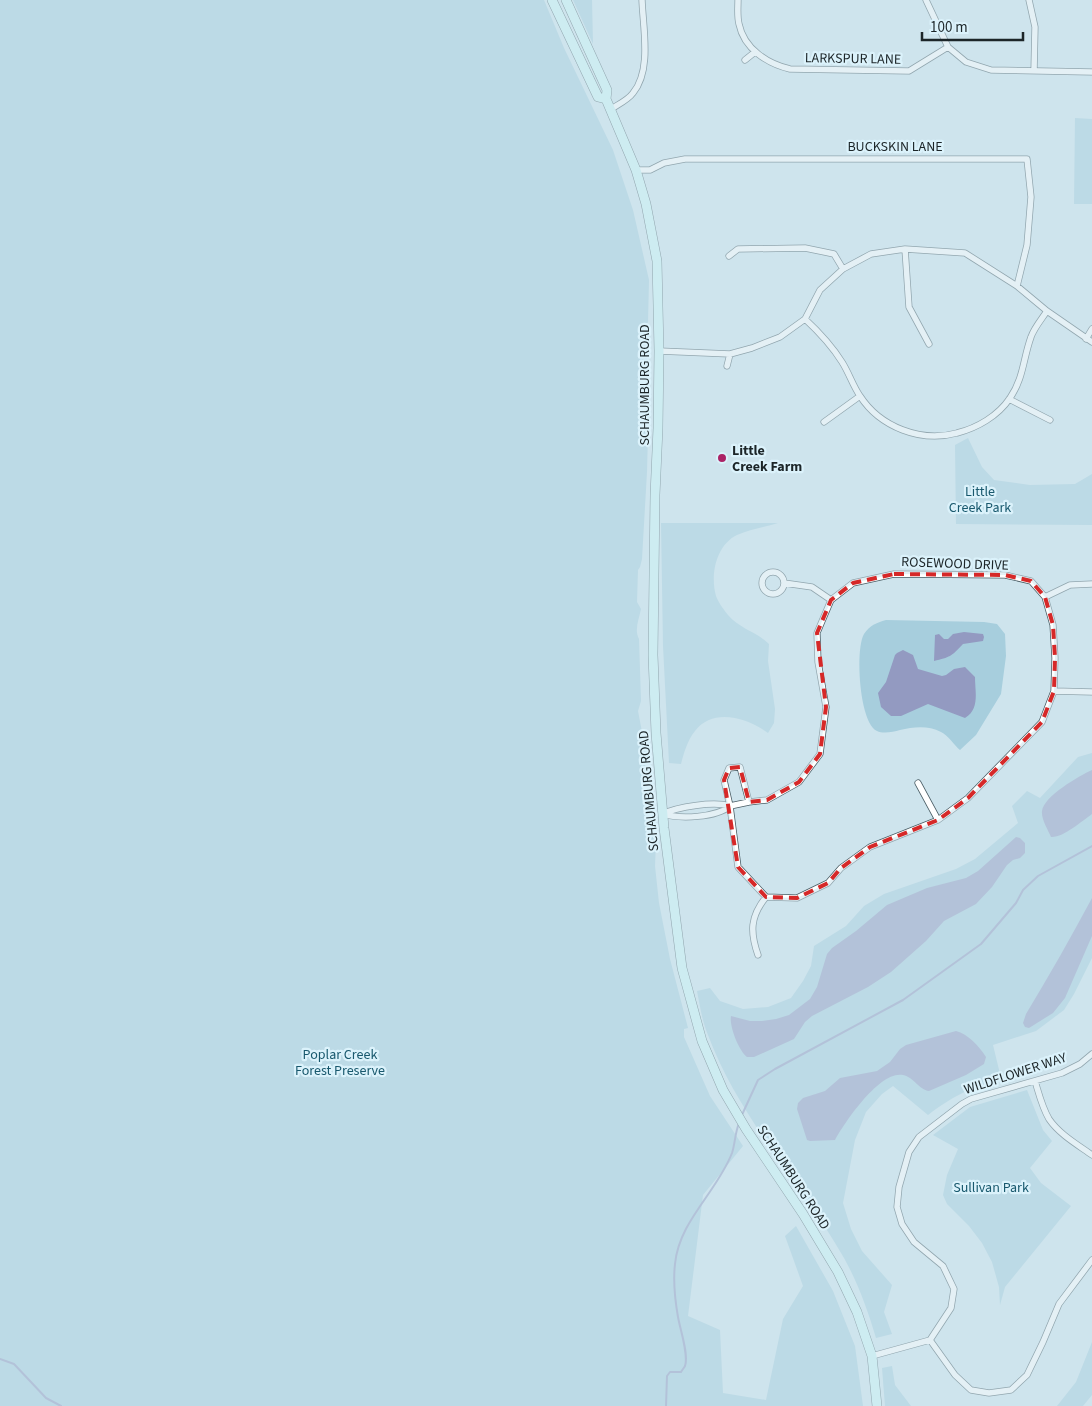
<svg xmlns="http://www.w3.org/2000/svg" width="1092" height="1406" font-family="'Source Sans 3',sans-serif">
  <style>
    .green { fill: #a7cedd }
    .water { fill: #939ac1 }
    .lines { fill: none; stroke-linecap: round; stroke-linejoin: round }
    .stream { stroke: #939ac1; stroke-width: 2 }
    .street-casing { stroke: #495c64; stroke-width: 7 }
    .secondary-casing { stroke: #495c64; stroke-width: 10 }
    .street { stroke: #fff; stroke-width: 5.5 }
    .secondary { stroke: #cdf6f6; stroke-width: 9 }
    .marked { fill: none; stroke: #d62828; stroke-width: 4; stroke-dasharray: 10 6; stroke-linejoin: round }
    .poi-dot { fill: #ab2265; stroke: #dbf2fb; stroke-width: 2 }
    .labels { text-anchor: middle; stroke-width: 4.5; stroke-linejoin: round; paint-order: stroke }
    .street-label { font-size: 14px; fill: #1c2528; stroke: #dbf2fb }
    .poi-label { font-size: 14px; font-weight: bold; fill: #1c2528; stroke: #dbf2fb; text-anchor: start }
    .park-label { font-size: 14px; fill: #18586d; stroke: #dbf2fb }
  </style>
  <rect width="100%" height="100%" fill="#cee4ed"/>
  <path class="green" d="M0 0H544L564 48 613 150 633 210 649 280 648 322 643 331V349L647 355 649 396 647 472 642 559 640 567 638 570 637 602 641 609C639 619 634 630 639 639L641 701 638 711 643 737 650 800 646 802 648 821H651L656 841 655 866 659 903 670 959 688 1028 684 1029V1037L710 1096 743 1146 703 1195 688 1316 720 1330 723 1393 766 1400 783 1319 803 1286 785 1236 796 1226 833 1291 855 1346 863 1406H0Z
    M573 0H592L593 44Z
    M1075 118 1092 119V204H1074Z
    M968 438 982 467 994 480 1030 485 1075 484 1092 474V525L956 524 955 445Z
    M661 523H778C765 527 750 529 737 535 716 545 710 575 716 596 718 602 724 610 728 615 740 629 757 632 769 644L768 661 775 709 774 723 768 733C748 718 713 707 695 731 687 741 684 753 681 764L669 763 663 646Z
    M886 620 984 622 997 624 1005 634 1006 656 1001 694 976 735 960 750C954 745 948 735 941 732 928 725 913 727 900 730 893 732 883 734 877 731 859 723 855 649 864 634 870 625 876 623 886 620Z
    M1092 753V958L1074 994 1064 1010 1036 1031 993 1045 1001 1078C972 1087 953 1096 928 1115L893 1086 882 1094 866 1112 855 1140 843 1203 851 1229 862 1251 892 1285 884 1312 892 1334 876 1338C868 1311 858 1283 844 1258 801 1182 739 1118 708 1035 702 1021 700 1006 697 991L710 988 720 1001 743 1009 768 1007 791 998 803 981 811 966 814 946 846 926 864 906 884 894 956 869 975 859 1018 823 1012 806 1027 791 1040 798 1078 757Z
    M1027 1090 1043 1130 1052 1141 1030 1168 1041 1183 1071 1206 1005 1287 1000 1305 999 1287 992 1262 982 1243 969 1226 947 1204 943 1195 947 1175 958 1149 933 1135 970 1107Z
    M1092 1342V1395L1083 1406H1057L1076 1382Z
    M892 1366 895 1385 911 1406H885L882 1368Z"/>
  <path class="water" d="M964 632 983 634 984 637 983 641 963 644C951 657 950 657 934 661L935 635 939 634 944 639H948L953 634Z
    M903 650 913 655 918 669 942 676 946 675 954 669 965 667 975 677C975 692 980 709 965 718L928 704 901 716H891L881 707 878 693 886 682 895 655 897 653Z
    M1092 770V814C1082 821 1063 838 1051 837 1048 830 1041 819 1042 811 1044 796 1079 776 1092 770Z
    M1016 837 1020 838 1025 843V853L1020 858 1013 860 1007 865 992 887 976 904 944 921 926 941 891 972 868 987 812 1016 805 1022 794 1039 754 1057H747C739 1051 729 1026 731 1016L750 1021H762L776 1019 789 1015 810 999 817 987 827 954 832 948 856 931 887 905 927 888 966 878 978 871Z
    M1092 898V936L1065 998 1053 1013 1029 1028 1025 1027 1023 1023 1026 1014C1049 976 1071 937 1092 898Z
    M956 1031C968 1034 979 1046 986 1057L984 1064 966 1075 929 1091C919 1090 914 1077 903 1075 880 1070 845 1122 835 1140L810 1141 807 1140 797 1109 798 1103 803 1098 825 1091 840 1078 877 1071 890 1062 900 1049 906 1045Z"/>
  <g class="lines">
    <path class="stream" d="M741 1117 758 1080 775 1069 903 1000 981 944 1016 903 1023 890 1038 876 1092 846
      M0 1359 14 1364 46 1398 61 1406
      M666 1406 667 1376 670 1372H681C682 1370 684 1368 685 1366 689 1355 680 1329 678 1317 675 1300 673 1281 675 1264 679 1221 717 1192 732 1153 735 1144 735 1133 739 1123"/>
    <g class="street-casing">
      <path id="street" d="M738 0C738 8 737 16 739 24 744 49 768 64 790 69L909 71 948 47
        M926 0 948 47 966 62 991 70 1092 72
        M1029 0 1035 27 1034 71
        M745 60 755 52
        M611 109C619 104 628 100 633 93 652 70 643 28 642 0
        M636 170H650L664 163 685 159H1027L1031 197 1027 245 1017 286
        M905 249 909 307 929 344
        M729 256 738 249 805 248 834 254 843 269
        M805 319C819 332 832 346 842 362 849 373 853 386 860 396 880 427 921 443 957 433 977 428 998 416 1010 398 1024 377 1023 359 1031 337 1034 328 1041 320 1047 311
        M1086 339 1092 329
        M659 351 730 354 752 348 780 337 805 319 820 290 843 269 871 254 905 249 965 253 1017 286 1047 311 1092 342
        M727 366 730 354
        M1009 399 1050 420
        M824 422 860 396
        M762 583a11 11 0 1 1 22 0a11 11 0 1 1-22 0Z
        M894 574 1005 575 1031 581 1045 597 1053 625 1055 658 1054 691 1042 722 968 798 938 820 870 847 841 868 828 883 797 898 766 897 738 867 730 806 749 802 767 800 799 782 820 754 826 707 818 662 817 633 831 600 853 583Z
        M784 583 812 587 831 600
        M1045 597 1070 585 1092 584
        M1054 691 1092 692
        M918 783 938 820
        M730 806 724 780 729 768 740 767 749 802
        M662 814C680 819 716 818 730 806
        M662 814C678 807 713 801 730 806
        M758 955C750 932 750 917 766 897
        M1035 1081C1039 1094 1042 1107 1049 1119 1059 1134 1078 1145 1092 1155
        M930 1340 955 1375 971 1390 989 1393 1011 1390 1027 1375 1043 1342 1059 1304 1092 1260
        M872 1356 930 1340 951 1308 954 1289 943 1266 914 1242 902 1224 897 1207 899 1187 909 1152 919 1137 962 1104 971 1099 1062 1073 1080 1064 1092 1054"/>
    </g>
    <g class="secondary-casing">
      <path id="secondary" d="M552 0 598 97 606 99
        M566 0 607 90 606 99 636 170 646 204 657 261 659 351 658 428 655 495 653 655 656 733 664 828 682 968 702 1041 723 1090 746 1129 803 1214 838 1272 857 1312 872 1356 877 1406"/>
    </g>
    <use href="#street" class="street"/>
    <use href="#secondary" class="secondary"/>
  </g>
  <path d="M0 0H1092V1406H0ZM894 574 1005 575 1031 581 1045 597 1053 625 1055 658 1054 691 1042 722 968 798 938 820 870 847 841 868 828 883 797 898 766 897 738 867 724 780 729 768 740 767 749 802 767 800 799 782 820 754 826 707 817 633 831 600 853 583Z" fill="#cee4ed" fill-opacity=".55" fill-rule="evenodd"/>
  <path class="marked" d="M894 574 1005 575 1031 581 1045 597 1053 625 1055 658 1054 691 1042 722 968 798 938 820 870 847 841 868 828 883 797 898 766 897 738 867 724 780 729 768 740 767 749 802 767 800 799 782 820 754 826 707 817 633 831 600 853 583Z"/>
  <circle class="poi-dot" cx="722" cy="458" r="5"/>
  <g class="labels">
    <g class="street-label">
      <text transform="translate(853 58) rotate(1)" y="5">LARKSPUR LANE</text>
      <text x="895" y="151">BUCKSKIN LANE</text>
      <text transform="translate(644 385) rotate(-90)" y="5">SCHAUMBURG ROAD</text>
      <text transform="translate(955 563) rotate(2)" y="5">ROSEWOOD DRIVE</text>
      <text transform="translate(648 791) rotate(-95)" y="5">SCHAUMBURG ROAD</text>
      <text transform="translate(1015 1073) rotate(-18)" y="5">WILDFLOWER WAY</text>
      <text transform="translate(794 1177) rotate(57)" y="5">SCHAUMBURG ROAD</text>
    </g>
    <g class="poi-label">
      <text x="732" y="455">Little<tspan x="732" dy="16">Creek Farm</tspan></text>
    </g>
    <g class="park-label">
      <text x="980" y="496">Little<tspan x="980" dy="16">Creek Park</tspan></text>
      <text x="340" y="1059">Poplar Creek<tspan x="340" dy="16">Forest Preserve</tspan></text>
      <text x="991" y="1192">Sullivan Park</text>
    </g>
  </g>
  <path d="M922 32v8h101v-8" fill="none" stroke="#1c2528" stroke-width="2.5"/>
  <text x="930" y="32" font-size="15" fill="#1c2528" stroke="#dbf2fb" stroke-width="4" paint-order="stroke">100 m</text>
</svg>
